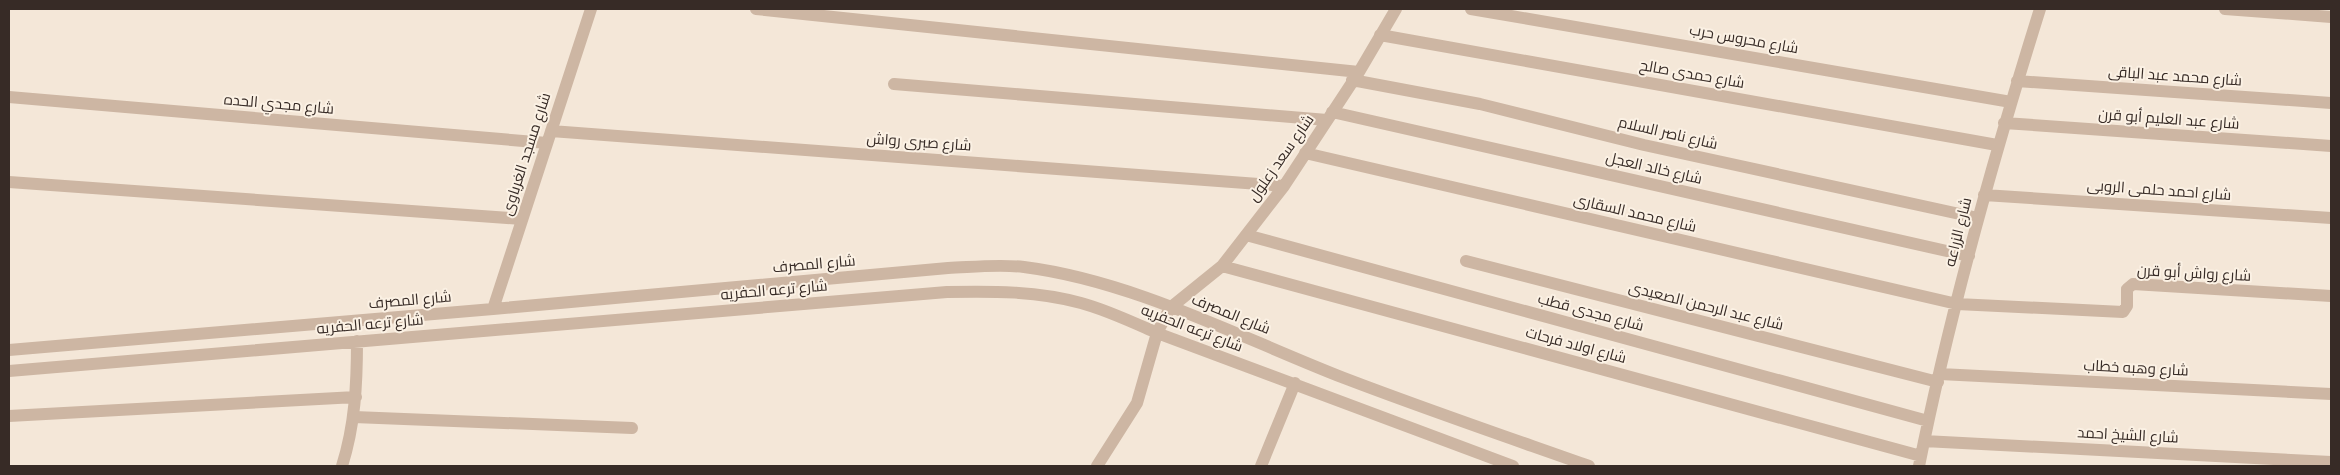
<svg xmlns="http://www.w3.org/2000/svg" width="2340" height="475" font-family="Karla,Cairo,sans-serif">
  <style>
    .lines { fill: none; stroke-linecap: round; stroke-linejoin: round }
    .street { stroke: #cdb6a3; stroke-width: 12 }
    .labels { text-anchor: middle; stroke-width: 4; stroke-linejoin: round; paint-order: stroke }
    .street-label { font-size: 15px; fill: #372b26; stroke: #fbf1e4 }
  </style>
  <rect width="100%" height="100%" fill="#f4e7d8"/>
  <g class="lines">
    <path class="street" d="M756 9 1359 72
      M1471 9 2011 102
      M2225 9 2331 17
      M1380 35 1997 145
      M1352 80 1480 104 1644 145 1978 218
      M2017 81 2331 103
      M894 84 1327 120
      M9 97 547 143
      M1332 112 1969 256
      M2004 123 2331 146
      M551 131 1284 186
      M1305 153 1957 304 2123 312 2127 306V289L2133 284 2331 296
      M9 182 522 219
      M1984 195 2331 218
      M1246 235 1928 421
      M1466 261 1938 382
      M1222 266 1921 456
      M493 309 591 9
      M9 350 493 309 948 268C973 267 999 264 1024 267 1134 281 1241 338 1344 378 1425 409 1507 437 1589 466
      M9 371 947 292C992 291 1038 291 1081 303 1107 310 1132 322 1157 333L1513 466
      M1940 374 2331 394
      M9 416 356 397
      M354 417 632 428
      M1924 441 2331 462
      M342 466C355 425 357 384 357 341
      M1097 466 1137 403 1157 333 1170 308 1222 266 1284 186 1359 72 1396 9
      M1261 466 1295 383
      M1919 466C1950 311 1993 159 2040 9"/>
  </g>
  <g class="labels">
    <g class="street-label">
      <text transform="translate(1744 39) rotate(10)" y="5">شارع محروس حرب</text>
      <text transform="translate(1692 74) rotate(10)" y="5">شارع حمدى صالح</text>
      <text transform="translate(2175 76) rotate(4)" y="5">شارع محمد عبد الباقى</text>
      <text transform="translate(279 104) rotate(5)" y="5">شارع مجدي الحده</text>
      <text transform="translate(2169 119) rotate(4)" y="5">شارع عبد العليم أبو قرن</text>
      <text transform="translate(1668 133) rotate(13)" y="5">شارع ناصر السلام</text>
      <text transform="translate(919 142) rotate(4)" y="5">شارع صبرى رواش</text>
      <text transform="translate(526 154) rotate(-72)" y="5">شارع مسجد الغرباوى</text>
      <text transform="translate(1281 158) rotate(-55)" y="5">شارع سعد زعلول</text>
      <text transform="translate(1654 168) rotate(13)" y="5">شارع خالد العجل</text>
      <text transform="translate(2159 190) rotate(4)" y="5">شارع احمد حلمى الروبى</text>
      <text transform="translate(1635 213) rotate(13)" y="5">شارع محمد السقارى</text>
      <text transform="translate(1958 232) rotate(-76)" y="5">شارع الزراعه</text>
      <text transform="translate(814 264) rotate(-5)" y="5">شارع المصرف</text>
      <text transform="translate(2194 273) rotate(3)" y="5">شارع رواش أبو قرن</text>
      <text transform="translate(774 290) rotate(-5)" y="5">شارع ترعه الحفريه</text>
      <text transform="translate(410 300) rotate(-5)" y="5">شارع المصرف</text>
      <text transform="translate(1706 306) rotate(14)" y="5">شارع عبد الرحمن الصعيدى</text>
      <text transform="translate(1591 312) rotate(15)" y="5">شارع مجدى قطب</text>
      <text transform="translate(1231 314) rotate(22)" y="5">شارع المصرف</text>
      <text transform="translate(370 324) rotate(-5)" y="5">شارع ترعه الحفريه</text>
      <text transform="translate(1192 328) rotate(21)" y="5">شارع ترعه الحفريه</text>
      <text transform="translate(1576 345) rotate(15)" y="5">شارع اولاد فرحات</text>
      <text transform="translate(2136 368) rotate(3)" y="5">شارع وهبه خطاب</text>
      <text transform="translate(2128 435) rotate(3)" y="5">شارع الشيخ احمد</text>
    </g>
  </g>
  <rect width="2340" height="475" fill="none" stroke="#372b26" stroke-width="20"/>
</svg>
